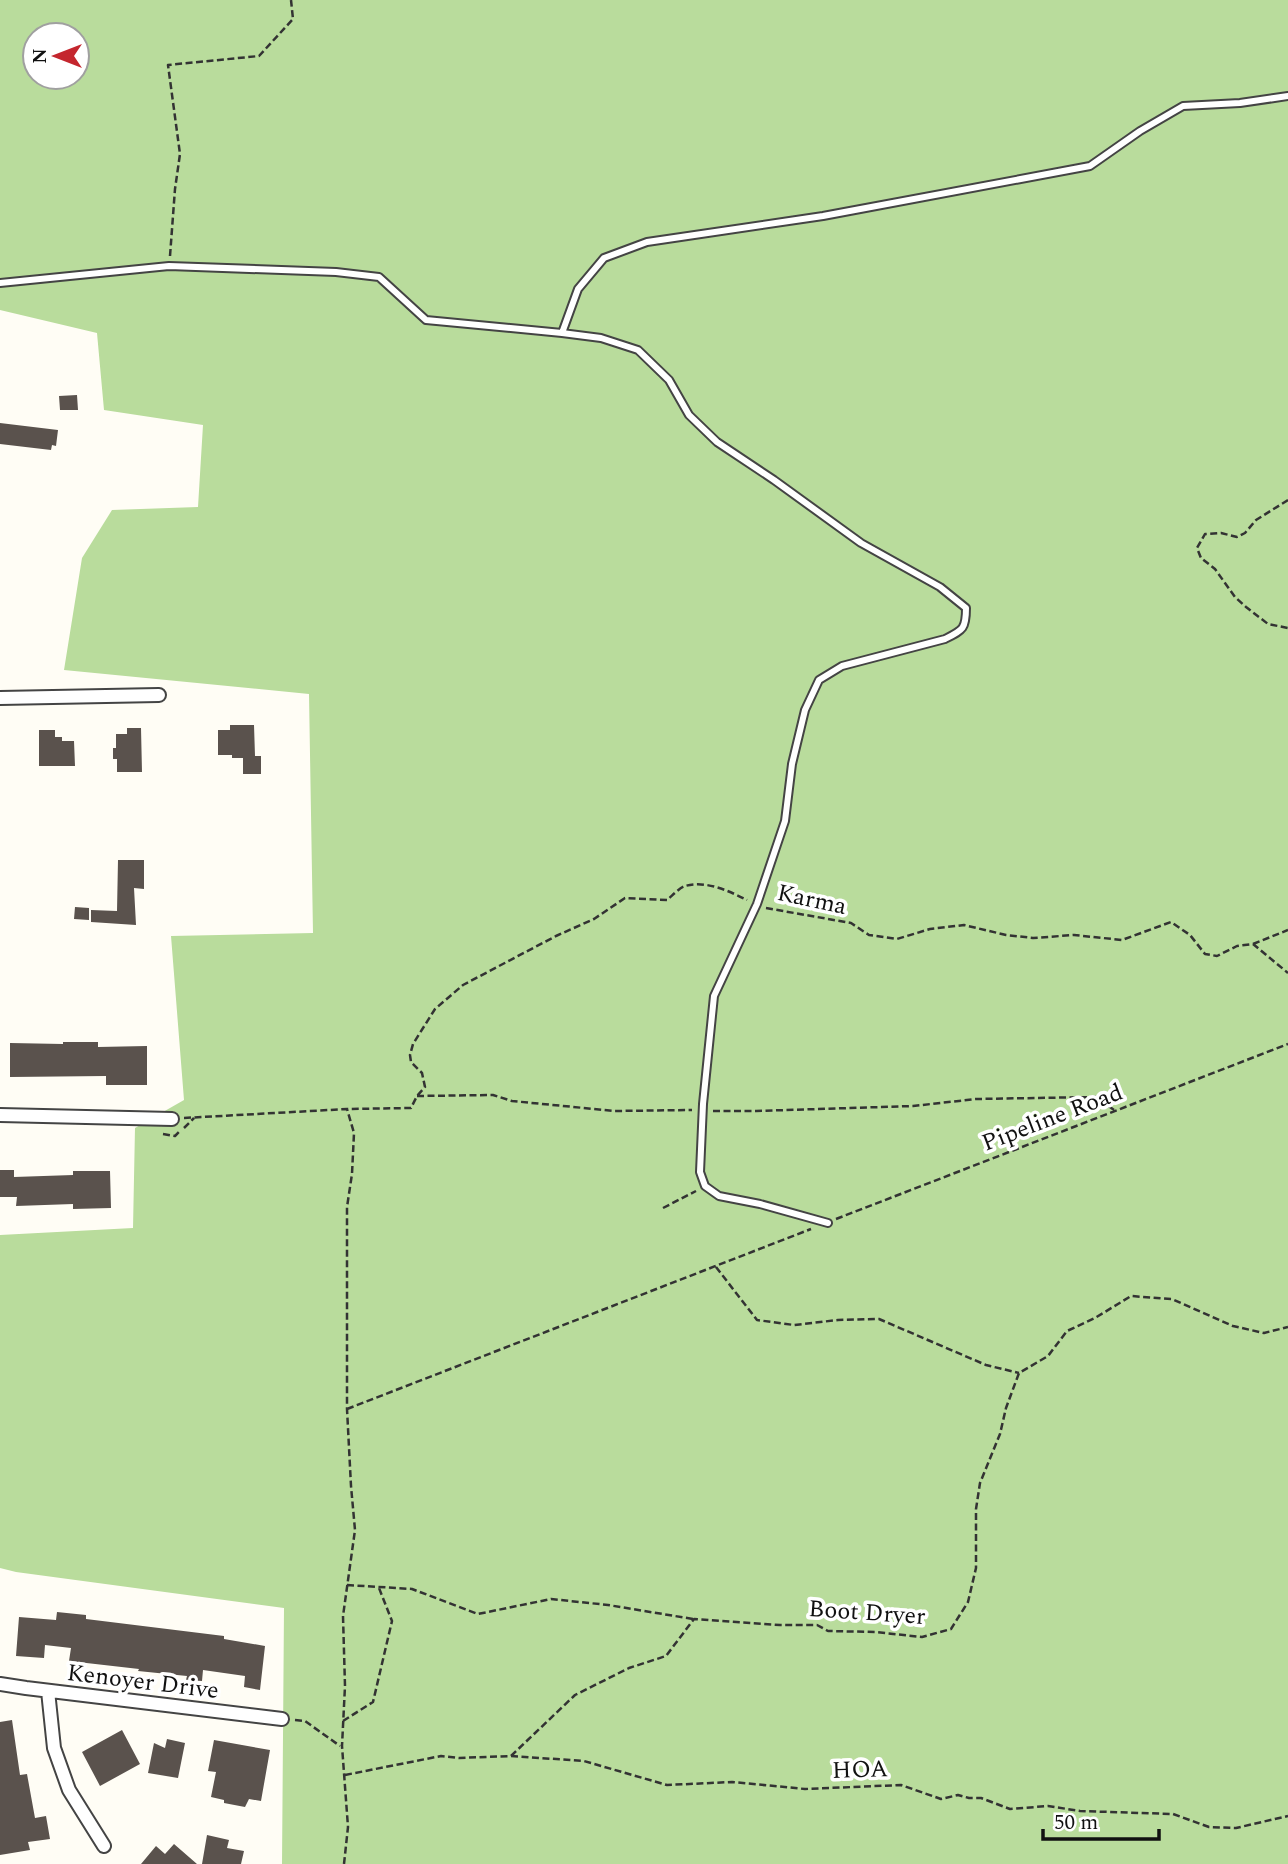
<svg xmlns="http://www.w3.org/2000/svg" width="1288" height="1864" font-family="Spectral,serif">
  <style>
    .forest { fill: #b9dc9c; fill-rule: evenodd }
    .building { fill: #5a524d }
    .lines { fill: none; stroke-linecap: round; stroke-linejoin: round }
    .lane-casing { stroke: #444; stroke-width: 10 }
    .street-casing { stroke: #444; stroke-width: 16 }
    .path { stroke: #333; stroke-width: 2.5; stroke-dasharray: 7 3.5; stroke-linecap: butt }
    .lane { stroke: #fff; stroke-width: 6 }
    .street { stroke: #fff; stroke-width: 12 }
    .labels { text-anchor: middle; stroke-width: 7; stroke-linejoin: round; paint-order: stroke }
    .street-label { font-size: 24px; fill: #111; stroke: #fff }
  </style>
  <rect width="100%" height="100%" fill="#fffdf5"/>
  <path class="forest" d="M0 0H1288V1864H282L284 1608 16 1572 0 1568V1235L133 1228 135 1128 184 1100 171 936 313 933 309 694 64 670 82 558 112 510 198 507 203 425 104 410 97 333 0 310ZM35 35H77V77H35Z"/>
  <path class="building" d="M77 395 78 410H60L59 396Z
    M0 423 58 430 56 446 52 445 51 450 0 444Z
    M230 725H254L255 756H261V774H243V758H232V755H218V730H230Z
    M127 728H141L142 772H117V759H113V748H116V734H127Z
    M39 730H55V737H62V741H74L75 766H39Z
    M118 860H144V889L134 888 136 925 91 922V910L117 911Z
    M75 907 89 908V920L74 919Z
    M63 1042H98V1047L147 1046V1085H106V1076L10 1077V1043L63 1044Z
    M0 1170H14V1177L73 1175V1171H110L111 1208 73 1209V1204L16 1206 17 1197H0Z
    M57 1612 86 1615V1619L224 1636V1639L265 1646 260 1690 244 1687 245 1676 203 1670 202 1681 186 1680 187 1676 138 1671 139 1669 69 1661 71 1648 45 1645 44 1658 16 1656 19 1617 56 1620Z
    M12 1720 20 1775 27 1774 35 1818 46 1816 50 1839 28 1842 30 1850 0 1855V1722Z
    M122 1730 140 1764 100 1786 82 1752Z
    M167 1739 185 1743 178 1778 148 1773 154 1743 165 1748Z
    M214 1740 270 1750 261 1801 249 1799 245 1807 224 1803V1800L211 1797 216 1772 208 1771Z
    M207 1835 229 1840 227 1848 244 1851 241 1864H202Z
    M174 1844 197 1864H141L156 1846 165 1854Z"/>
  <g class="lines">
    <g class="lane-casing">
      <path id="lane" d="M0 283 169 266 336 272 379 277 426 320 562 333 601 338 638 350 669 380 689 415 717 442 774 480 861 543 940 587 966 608C966 629 963 630 945 639L842 666 819 680 805 710 792 764 785 821 757 904 714 996 703 1104 700 1172 705 1186 719 1196 760 1204 828 1223
        M562 333 578 289 604 258 647 242 823 216 1090 166 1140 131 1183 106 1240 103 1288 96"/>
    </g>
    <g class="street-casing">
      <path id="street" d="M0 698 159 695
        M0 1115 172 1119
        M0 1684 26 1688 282 1719
        M48 1691 54 1748 69 1790 104 1846"/>
    </g>
    <path class="path" d="M170 256 175 189 180 154 168 65 259 56 293 19 291 0
      M1288 500 1256 520 1245 533 1237 537 1221 533 1205 534 1197 548 1201 558 1215 569 1235 597 1246 607 1268 624 1288 628
      M766 908 851 923 869 935 897 939 930 929 964 925 1006 935 1033 938 1074 935 1122 940 1171 922 1190 935 1205 954 1217 956 1237 946 1253 944 1288 973
      M1253 944 1288 930
      M417 1096 493 1095 512 1101 615 1111 692 1110
      M713 1111H756L913 1106 976 1099 1096 1097 1114 1110
      M184 1118 347 1109 411 1108 417 1096 425 1087 422 1073 411 1062 410 1055 413 1044 435 1009 463 985 556 936 594 919 625 898 667 900C672 896 679 888 685 886 706 880 729 891 747 900
      M184 1128 194 1118
      M163 1134 175 1136 179 1132
      M663 1208 696 1191
      M836 1219 1288 1044
      M716 1267 757 1320 794 1325 838 1320 879 1319 986 1365 1019 1373
      M347 1409 811 1229
      M347 1585 412 1589 478 1614 551 1599 608 1605 693 1619
      M295 1720 305 1721 340 1746
      M343 1721 373 1702 392 1621 379 1588
      M511 1756 584 1761 667 1785 732 1782 805 1789 901 1785 941 1799 958 1795 969 1798H981L1010 1809 1048 1806 1080 1811 1173 1814 1209 1827 1236 1828 1288 1816
      M345 1775 441 1756 459 1758 511 1756 575 1695 629 1668 666 1656 694 1619 780 1625H817L828 1631 875 1632 922 1637 951 1629 968 1602 976 1568V1509L980 1483 1000 1434 1006 1408 1019 1373 1048 1356 1067 1331 1095 1318 1131 1296 1172 1299 1233 1326 1264 1333 1288 1327
      M344 1864 348 1827 342 1746 345 1686 343 1616 355 1530 351 1486 347 1409V1207L352 1174 354 1133 347 1109"/>
    <use href="#lane" class="lane"/>
    <use href="#street" class="street"/>
  </g>
  <g class="labels">
    <g class="street-label">
      <text transform="translate(812 899) rotate(12)" y="8">Karma</text>
      <text transform="translate(1052 1117) rotate(-21)" y="8">Pipeline Road</text>
      <text transform="translate(867 1612) rotate(4)" y="8">Boot Dryer</text>
      <text transform="translate(143 1681) rotate(7)" y="8">Kenoyer Drive</text>
      <text transform="translate(860 1769) rotate(-2)" y="8">HOA</text>
    </g>
  </g>
  <g transform="translate(56 56) rotate(270)"><circle r="33" fill="#ffffff" stroke="#a0a0a0" stroke-width="2"/>
  <path d="M0-5L12 26L0 18L-12 26Z" fill="#c4262e"/>
  <text y="-10" font-size="19" font-weight="bold" text-anchor="middle" fill="#111111">N</text>
  </g>
  <path d="M1043 1829v10h116v-10" fill="none" stroke="#111111" stroke-width="3.5"/>
  <text x="1054" y="1829" font-size="21" fill="#111111" stroke="#ffffff" stroke-width="5" paint-order="stroke">50 m</text>
</svg>
